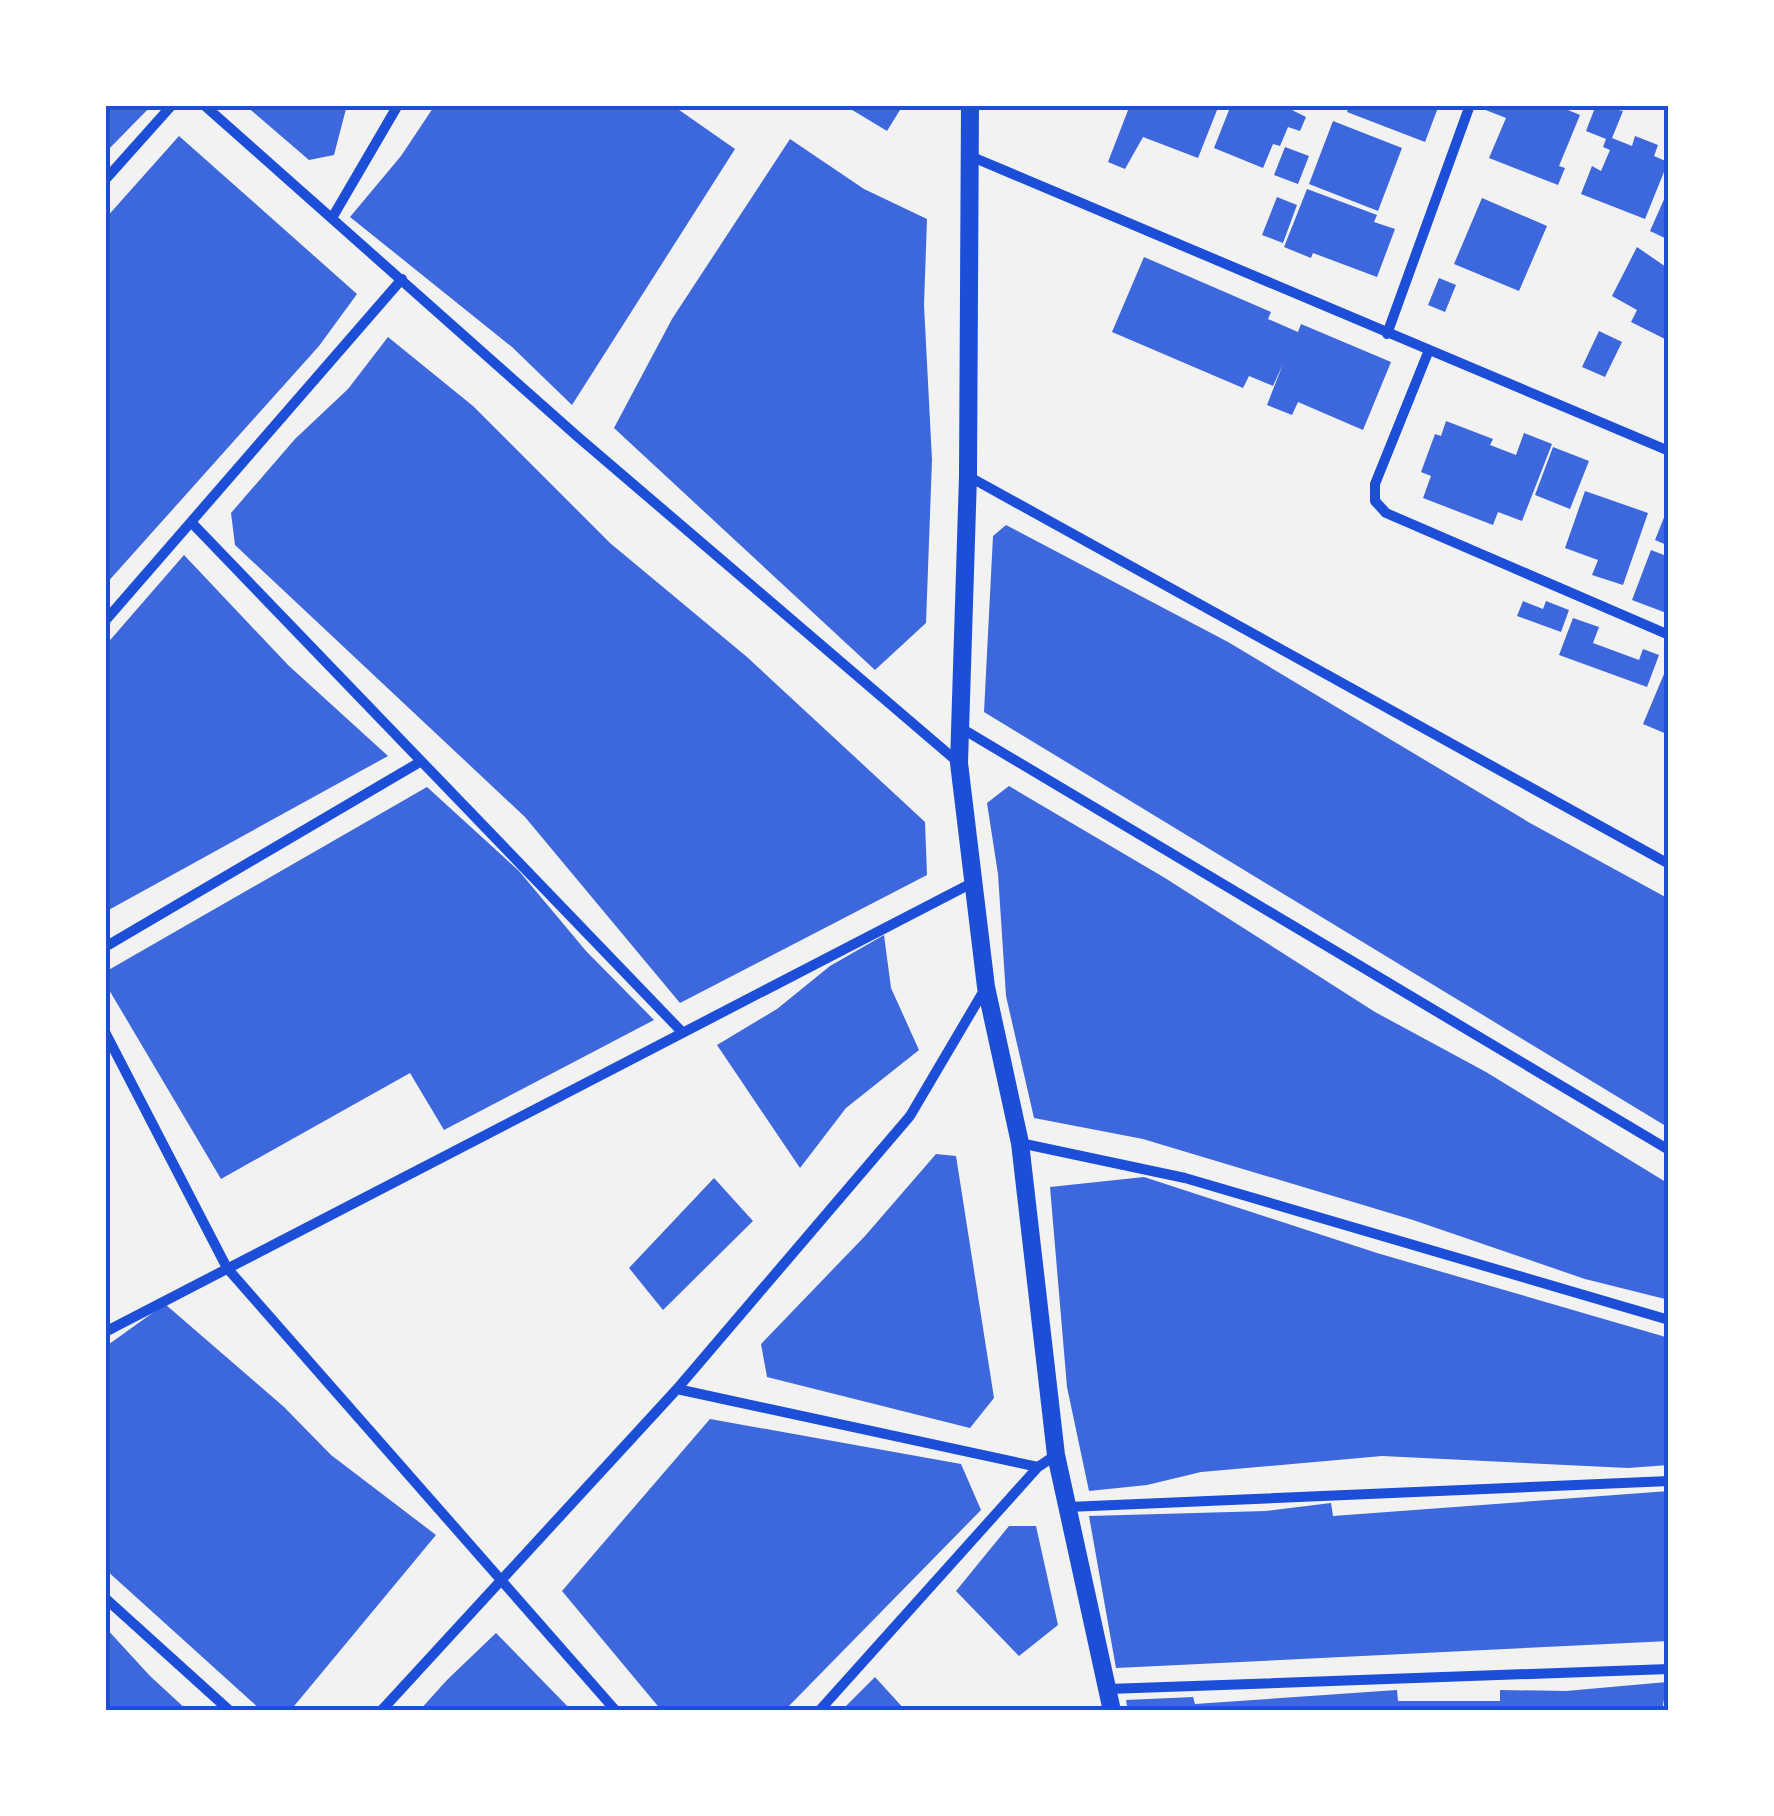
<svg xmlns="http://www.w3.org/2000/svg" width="1774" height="1816" font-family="'Noto Sans',sans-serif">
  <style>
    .building { fill: #3d67dc }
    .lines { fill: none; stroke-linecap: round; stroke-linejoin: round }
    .minor { stroke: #1d4ed8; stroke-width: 10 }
    .tertiary { stroke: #1d4ed8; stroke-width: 18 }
    .neatline { fill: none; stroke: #1d4ed8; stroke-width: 4 }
  </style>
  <rect width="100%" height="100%" fill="#f2f2f2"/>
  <path class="building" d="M105 105H152L105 153Z
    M245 105H347L334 155 309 160Z
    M435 105H672L735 149 572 405 512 347 350 217 401 156Z
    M844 105H903L887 131Z
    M1130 105H1219L1198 158 1143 137 1125 169 1108 162Z
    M1231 105H1282L1306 117 1300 131 1288 127 1280 146 1273 144 1263 168 1214 148Z
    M1349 105H1439L1425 142 1347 112Z
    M1485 105H1556L1580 115 1559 166 1565 168 1558 185 1489 158 1506 118 1483 109Z
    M1596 105 1623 111 1612 138 1632 146 1635 136 1658 145 1654 156 1668 162 1645 219 1581 194 1592 166 1601 171 1610 150 1603 147 1606 139 1586 131Z
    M1333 121 1402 148 1378 211 1309 184Z
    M179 136 357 294 319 346 105 585V219Z
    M790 139 864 189 927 219 924 305 932 460 926 623 875 670 614 428 672 319Z
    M1285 147 1309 156 1298 184 1274 175Z
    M1669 188V240L1650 231Z
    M1307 189 1377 215 1374 222 1395 229 1377 277 1313 253 1311 258 1284 247Z
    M1277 197 1297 205 1283 243 1262 235Z
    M1482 198 1547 226 1519 291 1454 264Z
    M1637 247 1669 269V341L1631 322 1637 310 1612 296Z
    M1144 257 1271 312 1268 319 1298 332 1301 324 1391 362 1363 430 1298 402 1292 415 1267 405 1283 364 1273 386 1249 376 1243 388 1112 332Z
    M1439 278 1456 285 1445 312 1428 305Z
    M1599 331 1622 342 1605 377 1582 367Z
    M388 337 473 406 610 543 747 657 925 822 927 875 680 1003 525 817 235 545 231 513 295 439 348 389Z
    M1446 421 1493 439 1490 445 1516 455 1524 433 1552 444 1522 521 1498 512 1493 525 1423 498 1431 476 1421 472 1435 434 1441 436Z
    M1553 447 1589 461 1570 509 1535 495Z
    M1585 491 1648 513 1623 585 1592 575 1598 560 1565 548Z
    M1669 505V546L1655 540Z
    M1006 525 1228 642 1530 823 1669 899V1128L984 712 993 536Z
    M1651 550 1669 557V614L1632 600Z
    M184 555 288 665 388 756 105 912V646Z
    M1523 601 1543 609 1546 601 1569 610 1561 632 1517 616Z
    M1573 618 1599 627 1593 643 1639 660 1643 649 1659 655 1647 687 1559 655Z
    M1664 674 1669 676V735L1643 724Z
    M1009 786 1165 878 1375 1012 1486 1072 1669 1184V1300L1585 1279 1413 1220 1143 1139 1034 1118 1006 996 998 874 987 803Z
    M427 787 519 871 586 951 654 1020 444 1130 410 1073 221 1179 105 983V972Z
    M884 935 891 988 919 1050 846 1108 800 1168 717 1045 777 1009 830 966Z
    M936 1154 956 1156 994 1398 970 1428 767 1377 761 1344 865 1236Z
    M1144 1177 1377 1253 1669 1338V1465L1628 1468 1382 1456 1201 1472 1147 1485 1089 1491 1067 1387 1050 1187Z
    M714 1178 753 1221 663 1310 629 1268Z
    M165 1304 284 1407 331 1455 436 1535 290 1711H262L105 1569V1347Z
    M710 1419 961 1464 981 1510 784 1711H662L562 1591Z
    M1669 1491V1641L1116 1668 1089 1516 1266 1511 1331 1503 1333 1516Z
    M1009 1526H1036L1058 1625 1019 1656 956 1591Z
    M105 1627 150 1676 188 1711H105Z
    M496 1633 572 1711H419L447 1680Z
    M875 1677 906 1711H841Z
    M1667 1682 1662 1711H1128L1126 1700 1193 1697 1195 1704 1397 1690 1398 1701H1500V1690L1566 1691Z"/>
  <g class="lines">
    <path class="minor" d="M204 105 578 437 959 763
      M1668 105H1669
      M970 156 1669 451
      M105 180 172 105
      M332 218 398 105
      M1387 334 1470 105
      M1429 350 1375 484V501L1386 513 1669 635
      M968 476 1669 864
      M191 522 683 1033
      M105 621 402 279
      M961 728 1669 1150
      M105 947 420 762
      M105 1032 227 1268 616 1711
      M1020 1143 1185 1178 1669 1320
      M105 1332 972 883
      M677 1389 1038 1467
      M1068 1507 1669 1481
      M105 1598 230 1711
      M1108 1689 1669 1669
      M381 1711 677 1389 910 1116 986 987
      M819 1711 1038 1467 1056 1455"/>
    <path class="tertiary" d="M970 105 968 476 959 763 986 987 1020 1143 1056 1455 1112 1711"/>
  </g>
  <rect width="1774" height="1816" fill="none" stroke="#ffffff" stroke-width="215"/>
  <rect x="108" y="108" width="1558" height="1600" class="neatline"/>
</svg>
